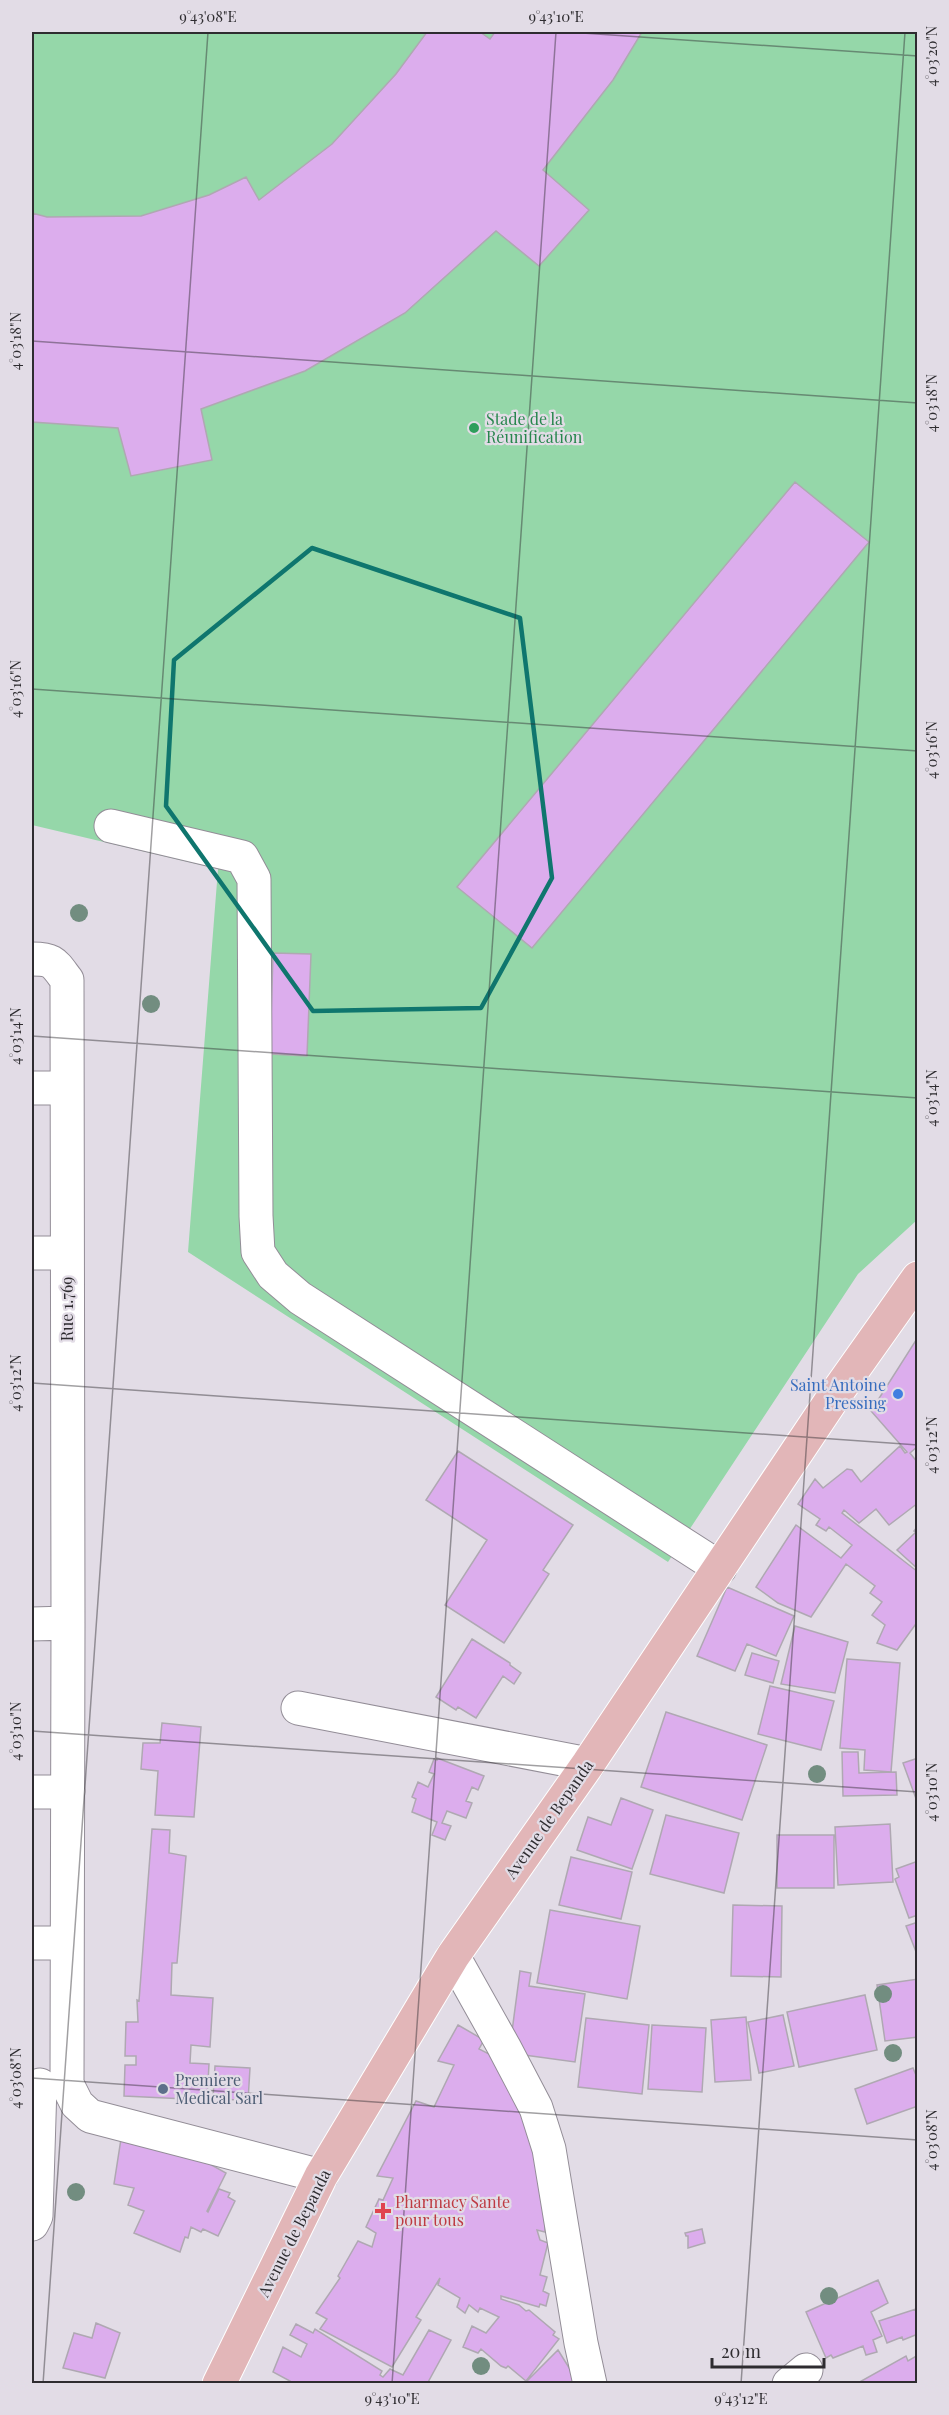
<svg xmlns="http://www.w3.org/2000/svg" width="949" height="2415" font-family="'Playfair Display',serif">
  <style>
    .green { fill: #95d7a9 }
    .building { fill: #dcaded; stroke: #afa8b2; stroke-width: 1.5 }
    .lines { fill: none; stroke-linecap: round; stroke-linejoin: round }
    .minor-casing { stroke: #938d97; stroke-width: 35 }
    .major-casing { stroke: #fff; stroke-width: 35 }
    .minor { stroke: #fff; stroke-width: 33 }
    .major { stroke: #e2b6b8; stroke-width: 33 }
    .tree { fill: #728d80 }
    .marked { fill: none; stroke: #0f766e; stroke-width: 4.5; stroke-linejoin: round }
    .ticks { fill: none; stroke: #2e2c30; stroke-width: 1.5; stroke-opacity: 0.45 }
    .leisure-dot { fill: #2e9e5b; stroke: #e2dce6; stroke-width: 2 }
    .shop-dot { fill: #3f7fe0; stroke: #e2dce6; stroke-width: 2 }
    .service-dot { fill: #5c6f8a; stroke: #e2dce6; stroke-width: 2 }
    .health-dot { fill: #e0444e; stroke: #e2dce6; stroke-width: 2 }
    .labels { text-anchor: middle; stroke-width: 4.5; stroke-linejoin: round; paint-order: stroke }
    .leisure-label { font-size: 16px; fill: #27864d; stroke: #e2dce6; text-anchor: start }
    .street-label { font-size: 16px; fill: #2e2c30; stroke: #e2dce6 }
    .shop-label { font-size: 16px; fill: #366cbe; stroke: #e2dce6; text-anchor: end }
    .service-label { font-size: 16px; fill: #4e5e75; stroke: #e2dce6; text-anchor: start }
    .health-label { font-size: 16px; fill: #be3a42; stroke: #e2dce6; text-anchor: start }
    .neatline { fill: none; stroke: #2e2c30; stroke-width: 2 }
    .ticks-label { font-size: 15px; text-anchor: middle; fill: #2e2c30 }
  </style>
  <rect width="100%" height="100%" fill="#e2dce6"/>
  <path class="green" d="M32 32H917V1220L858 1274 668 1562 188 1252 218 869 32 825Z"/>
  <path class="building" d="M427 32H480L490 39 495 32H642L613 80 543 170 589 210 539 266 496 231 405 313 305 371 201 409 212 460 131 476 118 428 32 422V213L47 217 141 216 209 195 246 177 259 200 332 144 396 74Z
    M795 482 869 542 532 948 457 887Z
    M273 953 311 954 307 1056 270 1054Z
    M918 1337V1446L910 1453 918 1463V1503L889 1525 876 1509 859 1523 844 1510 842 1513 918 1572V1621L897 1650 877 1643 885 1625 872 1615 882 1602 870 1593 875 1586 846 1564 811 1617 778 1603 756 1587 796 1525 841 1558 852 1545 829 1527 826 1531 816 1525 820 1519 798 1504 815 1479 823 1488 847 1469 852 1470 861 1482 900 1446 905 1453 907 1452 871 1411Z
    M458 1451 573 1525 543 1570 549 1574 504 1643 445 1605 487 1540 426 1500Z
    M917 1527H918V1569L897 1550 916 1532 914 1531Z
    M727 1587 794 1616 776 1656 747 1644 735 1671 697 1656Z
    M795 1626 848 1642 835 1693 781 1684Z
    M472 1639 510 1663V1665L521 1673 514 1684 503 1676 476 1718 458 1707 456 1710 436 1697Z
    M752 1653 779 1661 773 1683 745 1675Z
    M847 1659 900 1663 891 1772 864 1770 865 1750 840 1748Z
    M770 1686 834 1701 821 1750 758 1734Z
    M666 1712 767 1745 742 1820 641 1787Z
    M162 1723 201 1727 194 1817 155 1815 158 1771 141 1769 143 1743H160Z
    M842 1752H858L859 1773 896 1772 897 1795 843 1796Z
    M437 1758 484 1776 478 1790 472 1787 466 1801 472 1803 466 1818 447 1811 442 1823 451 1826 445 1840 432 1835 437 1822 412 1812 416 1799 412 1797 418 1782 428 1787 434 1774 429 1772 434 1759 437 1760Z
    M918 1758V1804L903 1763Z
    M621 1798 653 1810 632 1869 577 1850 588 1817 611 1825Z
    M666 1815 739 1833 724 1893 650 1874Z
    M890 1824 893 1882 838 1885 835 1827Z
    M152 1829 170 1830 169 1853 186 1856 177 1963H172L171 1995 213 1998 210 2047 191 2045 190 2063 209 2064 207 2100 124 2096 125 2065H136V2056H125L126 2022H138L137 2000 139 2001Z
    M777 1835H834V1888H777Z
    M571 1857 632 1872 621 1919 559 1905Z
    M918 1861V1915L909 1918 895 1879 899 1877 896 1869Z
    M733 1905 782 1906 781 1977 731 1976Z
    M550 1910 640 1926 627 1999 537 1983Z
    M918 1922V1957L906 1926Z
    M520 1971 531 1973 529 1986 585 1994 575 2062 517 2054 511 2039Z
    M918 1979V2037L885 2041 877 1985Z
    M865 1995 877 2050 799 2067 787 2012Z
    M783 2015 794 2066 759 2073 748 2022Z
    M746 2017 751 2080 715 2082 711 2020Z
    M586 2018 649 2025 642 2094 578 2087Z
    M458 2025 484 2040 479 2049 493 2056 532 2123 545 2208V2232L537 2230 540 2240 548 2243 540 2275 547 2277 543 2291 549 2294 546 2306 540 2304 539 2307 501 2296V2299L519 2305 526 2311 529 2310 555 2332 553 2335 559 2339 526 2381 508 2366 506 2368 501 2366 481 2349 478 2353 463 2347 472 2326 486 2333 499 2317 480 2308 478 2312 469 2305 465 2313 457 2307 460 2298 438 2285 440 2278 416 2317 421 2320 392 2367 320 2329 327 2319 316 2313 340 2278 338 2276 358 2241 372 2247 376 2233 366 2227 379 2199 383 2200 393 2178 377 2176 416 2101 434 2107 454 2065 438 2061Z
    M652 2025 706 2028 702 2092 648 2089Z
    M215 2066 250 2068 248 2101 213 2098Z
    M913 2068 918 2080V2106L867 2124 855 2089Z
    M121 2139 190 2153 226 2173 207 2211 208 2212 219 2189 230 2193 228 2197 235 2201 218 2236 203 2229 201 2232 191 2227 188 2238 185 2237 180 2252 134 2233 144 2211 128 2205 134 2188 114 2184Z
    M702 2229 705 2243 688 2248V2236H686L685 2233Z
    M878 2280 888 2303 871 2312 882 2336 873 2340 877 2352 866 2355 863 2346 833 2358 831 2355 826 2358 806 2312Z
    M916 2309 918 2334 903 2340 902 2337 887 2343 879 2321Z
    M96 2323 120 2333 105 2378 63 2368 74 2333 92 2338Z
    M296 2324 313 2333 315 2329 382 2371 380 2375 383 2377 390 2369 403 2375 429 2330 451 2340 427 2384H288L290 2381 273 2372 283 2347 301 2357 307 2344 290 2335Z
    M558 2350 578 2382 577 2384H530L527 2381Z
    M918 2355V2384H856L906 2356 908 2361Z"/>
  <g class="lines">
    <g class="minor-casing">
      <path id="minor" d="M111 826 242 857 254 879 256 1216 258 1252 273 1275 300 1298 720 1568
        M32 959C54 959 54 963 67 980L68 1623 32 1624
        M32 1088H67
        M32 1253H67
        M68 1623 67 2084 77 2104 90 2116 321 2176
        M298 1708 588 1764
        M32 1792H68
        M32 1943H67
        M453 1956 504 2047 536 2108 549 2149 581 2343 590 2384
        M32 2224 36 2216 40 2085
        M789 2384 806 2370"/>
    </g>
    <g class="major-casing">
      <path id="major" d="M219 2384 321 2176 453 1956 588 1764 833 1398 918 1278"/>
    </g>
    <use href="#minor" class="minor"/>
    <use href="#major" class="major"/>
  </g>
  <g class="tree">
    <circle cx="79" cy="913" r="9"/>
    <circle cx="151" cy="1004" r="9"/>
    <circle cx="817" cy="1774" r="9"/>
    <circle cx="883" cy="1994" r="9"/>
    <circle cx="893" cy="2053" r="9"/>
    <circle cx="76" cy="2192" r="9"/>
    <circle cx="829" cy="2296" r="9"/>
    <circle cx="481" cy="2366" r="9"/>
  </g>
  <path class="marked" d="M312 548 520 618 552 878 481 1008 313 1011 166 806 174 660Z"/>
  <path class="ticks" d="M568 32 918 56M32 341 918 403M32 689 918 751M32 1036 918 1098M32 1383 918 1445M32 1731 918 1792M32 2078 918 2140M43 2384 208 32M392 2384 556 32M741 2384 905 32"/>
  <circle class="leisure-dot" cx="474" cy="428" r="6"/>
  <circle class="shop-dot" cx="898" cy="1394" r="6"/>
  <circle class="service-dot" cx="163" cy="2089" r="6"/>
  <path class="health-dot" d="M380 2202h6v6h6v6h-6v6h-6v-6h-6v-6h6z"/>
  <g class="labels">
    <g class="leisure-label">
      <text x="486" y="425">Stade de la<tspan x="486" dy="18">Réunification</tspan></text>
    </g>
    <g class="street-label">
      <text transform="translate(67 1309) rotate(-90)" y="6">Rue 1.769</text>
      <text transform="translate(549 1819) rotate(-55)" y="6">Avenue de Bepanda</text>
      <text transform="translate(294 2233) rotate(-63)" y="6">Avenue de Bepanda</text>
    </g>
    <g class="shop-label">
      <text x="886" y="1391">Saint Antoine<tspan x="886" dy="18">Pressing</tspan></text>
    </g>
    <g class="service-label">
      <text x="175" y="2086">Premiere<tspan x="175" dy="18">Medical Sarl</tspan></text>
    </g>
    <g class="health-label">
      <text x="395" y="2208">Pharmacy Sante<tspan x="395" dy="18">pour tous</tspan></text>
    </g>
  </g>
  <rect width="949" height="2415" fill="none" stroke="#e2dce6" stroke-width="66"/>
  <path d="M712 2358v9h112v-9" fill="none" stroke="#2e2c30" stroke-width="3"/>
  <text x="721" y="2358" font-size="18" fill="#2e2c30" stroke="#e2dce6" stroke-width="4.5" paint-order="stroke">20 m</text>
  <rect x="33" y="33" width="883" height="2349" class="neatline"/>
  <g class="ticks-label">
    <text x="208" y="22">9°43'08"E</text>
    <text x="556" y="22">9°43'10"E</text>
    <text transform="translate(932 56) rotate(-90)" y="5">4°03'20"N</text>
    <text transform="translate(16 341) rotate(-90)" y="5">4°03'18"N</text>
    <text transform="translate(932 403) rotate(-90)" y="5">4°03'18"N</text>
    <text transform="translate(16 689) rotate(-90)" y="5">4°03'16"N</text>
    <text transform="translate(932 750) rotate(-90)" y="5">4°03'16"N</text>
    <text transform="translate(16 1036) rotate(-90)" y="5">4°03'14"N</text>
    <text transform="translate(932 1098) rotate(-90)" y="5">4°03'14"N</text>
    <text transform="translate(16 1383) rotate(-90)" y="5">4°03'12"N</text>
    <text transform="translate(932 1445) rotate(-90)" y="5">4°03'12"N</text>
    <text transform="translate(16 1731) rotate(-90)" y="5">4°03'10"N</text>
    <text transform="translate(932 1792) rotate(-90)" y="5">4°03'10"N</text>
    <text transform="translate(16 2078) rotate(-90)" y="5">4°03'08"N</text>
    <text transform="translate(932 2140) rotate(-90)" y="5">4°03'08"N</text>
    <text x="392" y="2404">9°43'10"E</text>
    <text x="741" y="2404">9°43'12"E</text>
  </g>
</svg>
